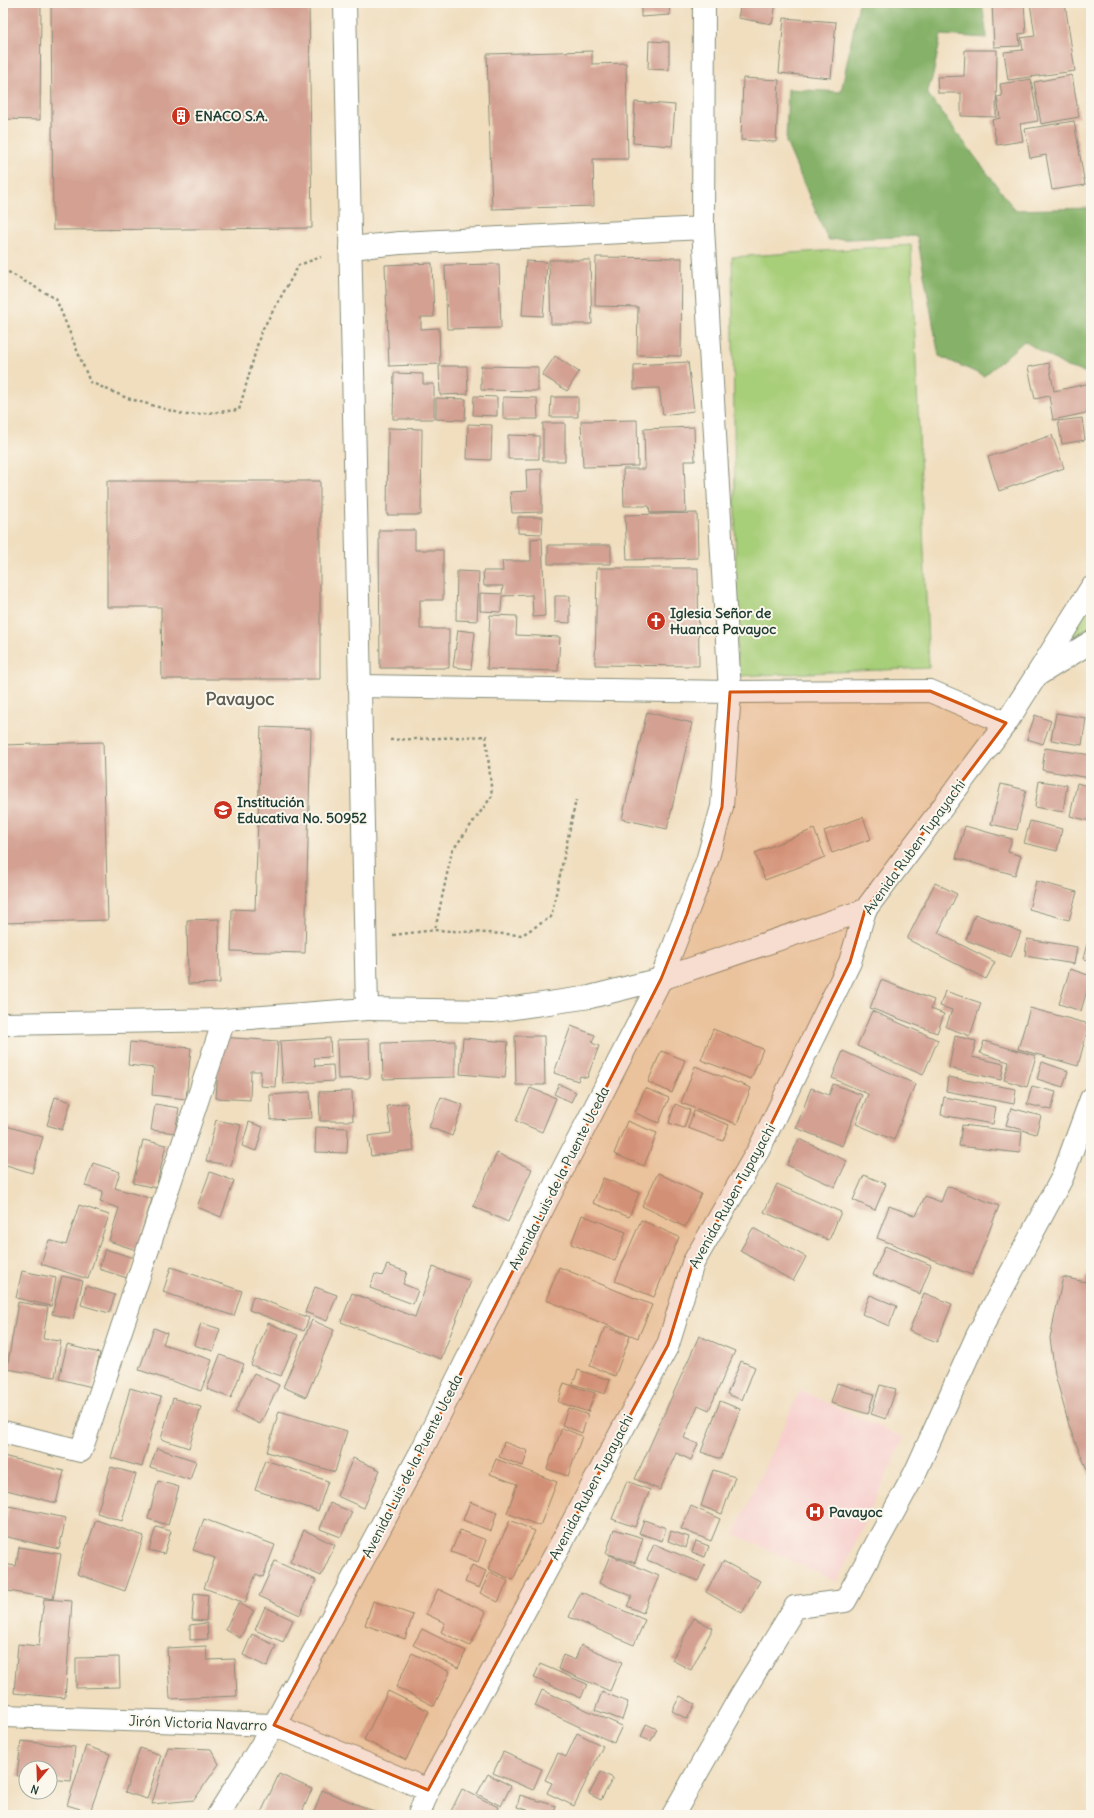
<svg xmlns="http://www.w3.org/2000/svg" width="1094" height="1818" font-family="Delius,sans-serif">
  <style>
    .built { fill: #f7d0ce }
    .green { fill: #a7ce78; stroke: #638656 }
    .forest { fill: #85b168; stroke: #52774e }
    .building { fill: #d3a092 }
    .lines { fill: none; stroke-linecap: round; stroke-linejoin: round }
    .minor-casing { stroke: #888e7a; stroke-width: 24 }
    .tertiary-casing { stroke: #888e7a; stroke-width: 24 }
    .primary-casing { stroke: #888e7a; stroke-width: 24 }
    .path { stroke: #888e7a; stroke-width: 2.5; stroke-dasharray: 3 3; stroke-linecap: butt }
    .minor { stroke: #fff; stroke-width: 22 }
    .tertiary { stroke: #fff; stroke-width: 22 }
    .primary { stroke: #fff; stroke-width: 22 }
    .marked { fill: #d45610; fill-opacity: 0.2; stroke: #d45610; stroke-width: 3; stroke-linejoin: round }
    .labels { text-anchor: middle; stroke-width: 4; stroke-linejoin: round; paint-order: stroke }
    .poi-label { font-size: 14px; font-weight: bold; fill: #1f3d34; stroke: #fbf7ec; text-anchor: start }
    .street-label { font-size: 14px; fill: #1f3d34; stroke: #fbf7ec }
    .district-label { font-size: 18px; font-weight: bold; fill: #5e6055; stroke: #fbf7ec }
  </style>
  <rect width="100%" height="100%" fill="#fbf7ec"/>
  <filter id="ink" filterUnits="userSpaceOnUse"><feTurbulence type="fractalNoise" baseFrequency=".025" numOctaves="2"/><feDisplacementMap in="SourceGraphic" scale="8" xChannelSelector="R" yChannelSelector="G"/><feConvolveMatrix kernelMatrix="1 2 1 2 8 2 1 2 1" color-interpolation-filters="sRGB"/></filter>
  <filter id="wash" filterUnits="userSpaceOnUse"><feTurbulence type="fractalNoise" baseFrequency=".012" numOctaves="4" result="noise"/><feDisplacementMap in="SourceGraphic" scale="16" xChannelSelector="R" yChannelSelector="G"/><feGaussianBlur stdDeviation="0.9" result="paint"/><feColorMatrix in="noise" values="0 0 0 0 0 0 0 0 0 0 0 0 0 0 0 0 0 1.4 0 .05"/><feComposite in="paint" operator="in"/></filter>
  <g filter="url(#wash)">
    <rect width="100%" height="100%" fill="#f0debf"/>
    <path class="built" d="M800 1390 904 1438 837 1582 734 1534Z"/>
    <path class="green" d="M911 245 929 668 737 676 732 257Z
      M1091 594V638L1046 665Z"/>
    <path class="forest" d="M859 3H982L987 38 941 35 933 75 927 93 1015 210 1091 208V374L1067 367 1024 341 984 376 939 356 917 236 828 240 786 142 788 89 841 92Z"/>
    <g id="blocks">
      <path class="building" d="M3 3H41L40 120 3 119Z
        M51 3H309L312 228 53 230Z
        M641 3H669L670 15 641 17Z
        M741 3 776 4 772 24 738 18Z
        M992 3H1024L1026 33 1019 34 1020 46 994 47Z
        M1030 3H1065L1075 71 1008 80 1004 52 1023 50 1021 38 1035 36Z
        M784 18 836 22 831 78 779 73Z
        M649 41 669 42V70L648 69Z
        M965 50H997L996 117 961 116V93H938L937 77 964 76Z
        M592 51V64L626 63 628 159H593L594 206 492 209 487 54Z
        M1072 75 1079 117 1041 124 1034 82Z
        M743 78 779 80 776 142 741 140Z
        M1031 79 1038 121 1020 124 1023 141 997 145 992 120 1000 118 997 97 1002 96 1000 84Z
        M635 102 675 105 672 146 633 143Z
        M1074 121 1085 185 1052 190 1046 155 1030 158 1025 129Z
        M596 257 682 258 681 356 637 355 638 307 595 306Z
        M549 260H590L592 324H551Z
        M526 261 547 262 543 316 522 315Z
        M432 263 434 317H421V329L439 328 440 364 389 366 385 265Z
        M499 264 501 328 447 329 445 265Z
        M555 356 579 372 567 391 542 375Z
        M688 362 694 411 663 415 659 388 634 389V365Z
        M1049 363 1054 391 1091 383V412L1053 420 1049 396 1035 399 1028 367Z
        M439 366H467L468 394 440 395Z
        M481 366 538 367V391L481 390Z
        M394 373 423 374V384H434V419H393Z
        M474 396 497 397V416L473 415Z
        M503 397 537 398 538 419H503Z
        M551 397H578V417H550Z
        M436 398 466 399 465 420 436 419Z
        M1082 418 1085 440 1062 444 1058 421Z
        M637 420 638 466 583 467 581 421Z
        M543 423H565V461H543Z
        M468 424 492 425 491 460 467 459Z
        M694 427 695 461H684L686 512 650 513 649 506H624L623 469H645L644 429Z
        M388 428 422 429 421 515H387Z
        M508 435 539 436V459H508Z
        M1052 435 1064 468 999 491 988 457Z
        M542 469V512L512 513 510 492 527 491 526 470Z
        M107 481H320V679H162L161 607H107Z
        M697 513 698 558 627 560 625 515Z
        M518 517H543L542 534 518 533Z
        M379 530H415V550H443V600H420V629H449V668H380Z
        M542 538 545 616 533 617 532 595 502 596 501 612 480 611V593L502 594 503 586H484L483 571H503L502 561H531V539Z
        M548 545H611V564H548Z
        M597 568H698L699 666 595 665Z
        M457 571 479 572 477 621 456 620Z
        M555 596H570V623L555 622Z
        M490 615 517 616 516 635 560 637 558 671 487 669Z
        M458 630 475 632 471 669 453 667Z
        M647 712 692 723 667 829 622 819Z
        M1056 713 1086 718 1082 745 1051 740Z
        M1035 715 1051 721 1043 744 1027 739Z
        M261 727 311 729 305 953 231 951 232 909 255 910Z
        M103 742 108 920 3 923V745Z
        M1045 748 1091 755 1090 778 1042 770Z
        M1039 781 1067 785 1063 812 1035 807Z
        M1077 783 1091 787 1090 821 1070 816Z
        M1001 784 1026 790 1017 830 991 824Z
        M863 817 871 839 832 853 824 831Z
        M1030 821 1062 829 1057 851 1024 843Z
        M965 826 1012 839 1008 852 1021 856 1015 875 956 858Z
        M814 829 825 857 765 880 755 853Z
        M1036 881 1077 892 1069 920 1029 909Z
        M935 883 957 894 938 933 995 962 986 979 907 939Z
        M975 914 1021 932 1011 957 966 940Z
        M219 919 220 983 188 984 187 920Z
        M1027 939 1077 947 1074 964 1025 956Z
        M1087 944 1091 945V961L1083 959Z
        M1070 969 1091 976 1081 1011 1059 1004Z
        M881 980 934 1000 931 1009 944 1014 937 1033 870 1008Z
        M945 991 981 1003 970 1036 946 1027 952 1010 940 1006Z
        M1030 1008 1089 1024 1078 1066 1018 1049Z
        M872 1011 938 1040 923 1075 857 1046Z
        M571 1026 595 1035 592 1043 599 1046 587 1078 580 1076 578 1081 554 1073Z
        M713 1029 763 1049 751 1079 701 1060Z
        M515 1036H544L545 1085H516Z
        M955 1036 976 1041 972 1057 1004 1064 1001 1080 949 1068Z
        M220 1037 278 1041 275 1087 260 1086 261 1071H251L250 1100 216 1098Z
        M330 1038 331 1057 314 1058 315 1066 333 1065 334 1081 283 1084 280 1041Z
        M463 1038 508 1042 505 1078 460 1074Z
        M369 1039 370 1078 338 1079 337 1040Z
        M455 1041V1077L383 1079 382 1043Z
        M984 1041 1036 1056 1027 1087 1004 1080 1009 1062 980 1053Z
        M130 1042 191 1048 186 1099 152 1095 154 1068 128 1065Z
        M661 1051 685 1060 672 1093 648 1082Z
        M843 1051 915 1084 894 1140 856 1124 868 1094 832 1078Z
        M1042 1062 1068 1071 1063 1087 1037 1079Z
        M695 1066 751 1088 737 1124 681 1103Z
        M948 1077 1016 1089 1014 1104 946 1091Z
        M559 1084 576 1092 571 1102 554 1094Z
        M833 1084 862 1095 842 1146 796 1128 811 1088 829 1095Z
        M1032 1086 1056 1092 1051 1110 1027 1104Z
        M530 1088 556 1098 542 1132 516 1121Z
        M645 1088 669 1098 659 1123 635 1113Z
        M352 1091 353 1121H320L319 1092Z
        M310 1092 312 1118 271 1120 270 1095Z
        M55 1097 71 1102 62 1130 47 1125Z
        M441 1097 463 1105 452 1136 429 1127Z
        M944 1097 996 1107 993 1124 941 1115Z
        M407 1103 414 1150 371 1156 368 1136 391 1133 387 1106Z
        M155 1104 179 1108 175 1133 151 1130Z
        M675 1104 690 1110 684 1128 669 1123Z
        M1011 1108 1041 1116 1036 1134 1006 1125Z
        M694 1111 729 1125 723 1141 688 1128Z
        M216 1120 241 1125 231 1166 206 1161Z
        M627 1121 657 1133 644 1166 614 1154Z
        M249 1122 263 1127 256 1151 242 1146Z
        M3 1125 43 1137 32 1173 3 1164Z
        M962 1125 1022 1132 1020 1153 959 1146Z
        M316 1127 348 1128 347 1153 315 1152Z
        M799 1139 847 1161 835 1187 787 1165Z
        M143 1140 166 1145 156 1188 133 1183Z
        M497 1153 532 1169 508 1222 473 1206Z
        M93 1163 120 1172 115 1188 152 1199 136 1250 109 1241 119 1208 100 1202 103 1191 85 1186Z
        M210 1172 234 1181 221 1217 197 1207Z
        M658 1173 701 1194 685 1227 642 1206Z
        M864 1175 886 1184 875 1210 853 1200Z
        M603 1178 639 1193 629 1217 593 1203Z
        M777 1184 841 1212 829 1240 764 1212Z
        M947 1186 999 1206 972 1275 877 1238 889 1206 916 1216 925 1196 941 1202Z
        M79 1205 109 1215 88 1279 41 1264 49 1240 66 1245Z
        M582 1215 626 1232 615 1261 571 1244Z
        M641 1220 679 1237 654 1297 615 1281Z
        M753 1228 806 1257 793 1281 740 1251Z
        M885 1246 931 1265 920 1294 873 1275Z
        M105 1249 134 1258 127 1278 99 1269Z
        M1091 1264V1479L1070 1429 1055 1374 1050 1338 1063 1277 1085 1282Z
        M387 1265 407 1272 403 1284 418 1290 413 1304 370 1288 375 1274 382 1276Z
        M171 1267 242 1291 234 1316 163 1292Z
        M433 1267 471 1281 441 1359 341 1322 352 1293 415 1317Z
        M559 1267 652 1305 638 1338 546 1300Z
        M22 1271 56 1278 51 1306 16 1298Z
        M62 1276 83 1281 73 1319 52 1314Z
        M86 1286 115 1295 109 1313 81 1305Z
        M315 1287 337 1295 327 1321 305 1312Z
        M924 1293 952 1304 937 1342 909 1331Z
        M870 1295 897 1306 889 1326 862 1314Z
        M253 1296 309 1318 304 1331 249 1310Z
        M18 1302 48 1307 43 1339 61 1341 55 1377 7 1369Z
        M312 1320 334 1330 306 1397 283 1387Z
        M201 1323 220 1329 213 1351 194 1345Z
        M268 1323 298 1335 281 1376 251 1365Z
        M605 1327 630 1336 615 1376 590 1366Z
        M154 1328 167 1333 163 1344 212 1360 201 1391 139 1370Z
        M699 1336 735 1351 709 1410 698 1405 684 1438 698 1444 691 1460 676 1453 660 1490 635 1479Z
        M67 1345 100 1353 92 1387 59 1379Z
        M220 1355 244 1364 231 1398 207 1389Z
        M741 1361 755 1367 742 1400 727 1394Z
        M578 1370 610 1380 605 1394 573 1384Z
        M254 1373 279 1385 260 1424 235 1412Z
        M564 1383 595 1393 588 1412 558 1402Z
        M837 1383 874 1394 868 1414 831 1403Z
        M880 1385 896 1389 886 1419 871 1414Z
        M130 1388 161 1397 142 1467 111 1458Z
        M173 1398 201 1407 189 1448 161 1439Z
        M720 1401 740 1409 721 1459 701 1452Z
        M568 1408 588 1415 582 1433 562 1425Z
        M279 1411 347 1431 335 1472 267 1452Z
        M562 1428 582 1436 568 1476 547 1469Z
        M504 1442 528 1451 523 1466 499 1457Z
        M157 1448 196 1461 190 1480 150 1467Z
        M3 1456 64 1471 56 1503 3 1489Z
        M353 1458 380 1470 364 1508 337 1496Z
        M496 1459 557 1482 540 1526 507 1513 517 1484 490 1474Z
        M265 1460 328 1481 318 1511 255 1490Z
        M111 1467 136 1474 122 1521 97 1513Z
        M713 1470 735 1477 722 1514 701 1506Z
        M158 1481 179 1487 168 1525 148 1519Z
        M627 1481 650 1490 635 1527 612 1519Z
        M470 1502 497 1512 491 1531 463 1520Z
        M330 1503 352 1512 341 1537 320 1529Z
        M9 1506 66 1518 59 1549 3 1536Z
        M691 1506 720 1519 711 1541 681 1529Z
        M204 1519 275 1545 263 1577 256 1574 245 1603 204 1588 215 1558 193 1550Z
        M96 1520 144 1536 125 1591 77 1574Z
        M510 1520 535 1531 513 1580 488 1569Z
        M644 1520 666 1528 662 1541 639 1533Z
        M156 1527 171 1531 164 1554 149 1550Z
        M614 1529 643 1538 635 1563 606 1553Z
        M304 1530 335 1545 321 1576 290 1562Z
        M460 1530 486 1540 478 1562 451 1552Z
        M671 1531 689 1537 686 1548 668 1541Z
        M696 1541 709 1546 705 1557 692 1552Z
        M654 1544 705 1565 698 1581 647 1560Z
        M19 1547 61 1554 53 1599 3 1590V1564L16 1566Z
        M610 1555 659 1576 643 1613 627 1606 632 1596 599 1583Z
        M275 1561 316 1580 300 1615 259 1596Z
        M723 1561 760 1581 742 1613 706 1592Z
        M472 1565 486 1571 479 1588 465 1582Z
        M490 1572 508 1581 498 1602 480 1593Z
        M438 1589 486 1612 470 1646 441 1632 445 1623 426 1614Z
        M581 1592 645 1620 634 1645 569 1617Z
        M194 1593 208 1595 206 1621 192 1620Z
        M44 1599 72 1601 65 1698 14 1693 18 1644 39 1646Z
        M373 1601 413 1615 405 1639 365 1625Z
        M238 1603 254 1611 240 1638 225 1630Z
        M265 1607 293 1620 283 1642 255 1630Z
        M694 1618 713 1628 691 1670 672 1660Z
        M207 1623 208 1639 190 1640V1625Z
        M422 1629 466 1651 458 1668 413 1645Z
        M252 1634 276 1646 267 1667 243 1655Z
        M581 1645 622 1662 610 1691 558 1669 563 1655 575 1660Z
        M206 1646 207 1660 235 1659 237 1696 170 1699 167 1648Z
        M412 1653 450 1672 434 1706 396 1687Z
        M119 1657 120 1687 76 1688V1658Z
        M540 1664 587 1684 581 1698 534 1678Z
        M542 1690 622 1726 614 1743 535 1706Z
        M388 1691 429 1711 406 1760 364 1740Z
        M602 1692 628 1702 622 1720 595 1710Z
        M680 1696 695 1704 687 1719 672 1711Z
        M646 1724 657 1729 651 1741 641 1737Z
        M577 1733 603 1746 574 1806 547 1793 552 1783 545 1780 558 1753 566 1757Z
        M21 1741 75 1747 71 1781 50 1779V1768H26V1776H17Z
        M86 1746 110 1754 90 1812 67 1805Z
        M168 1747 211 1749 219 1764 194 1800 152 1804Z
        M140 1748 161 1755 147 1799 125 1792Z
        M503 1752 542 1769 533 1790 493 1773Z
        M601 1772 613 1778 601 1800 589 1794Z
        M279 1774 312 1789 301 1815H260Z
        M488 1774 511 1786 501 1806 477 1794Z
        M462 1789 498 1807 494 1815H449Z
        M322 1790 378 1813 377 1815H313Z
        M520 1795 556 1806 553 1815H544L517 1807Z"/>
    </g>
  </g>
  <g filter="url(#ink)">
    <use href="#blocks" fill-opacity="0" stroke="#888e7a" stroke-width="1"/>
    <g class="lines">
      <g class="minor-casing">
        <path id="minor" d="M350 248 400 243 703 228
          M1036 676 1091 588
          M359 686 730 692 703 228 704 3
          M661 979 707 861 722 807 730 692 930 691 1006 723
          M3 1024 224 1020 367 1009
          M3 1432 81 1451 224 1020
          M3 1716 274 1725 428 1790
          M419 1815 428 1790 668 1345 693 1263 759 1149 850 962 865 910
          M673 1815 740 1697 795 1607 845 1601 915 1473 977 1336 1062 1178 1091 1099"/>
      </g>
      <g class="tertiary-casing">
        <path id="tertiary" d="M661 979 865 910 1006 723 1036 676 1091 642"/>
      </g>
      <g class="primary-casing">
        <path id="primary" d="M345 3 367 1009 494 1011 590 997 661 979
          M218 1815 274 1725 422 1450 528 1237 661 979"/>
      </g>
      <path class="path" d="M3 269 56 299 90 382 127 398 186 415 239 410 261 332 299 265 321 257
        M390 740 486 736 492 796 452 851 435 930
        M393 935 435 930 522 935 551 917 576 800"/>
      <use href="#minor" class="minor"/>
      <use href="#tertiary" class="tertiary"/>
      <use href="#primary" class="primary"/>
    </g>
  </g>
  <path class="marked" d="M930 691 1006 723 865 910 850 962 759 1149 693 1263 668 1345 428 1790 274 1725 422 1450 661 979 687 914 722 807 730 692Z"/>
  <defs>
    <g id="building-disc" transform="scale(1)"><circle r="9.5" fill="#c8321e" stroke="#fbf7ec"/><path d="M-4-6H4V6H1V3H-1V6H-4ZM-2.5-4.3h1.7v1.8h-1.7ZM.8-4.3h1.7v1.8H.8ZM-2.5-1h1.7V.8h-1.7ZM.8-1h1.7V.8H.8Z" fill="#fff"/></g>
    <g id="church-disc" transform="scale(1)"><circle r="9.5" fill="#c8321e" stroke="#fbf7ec"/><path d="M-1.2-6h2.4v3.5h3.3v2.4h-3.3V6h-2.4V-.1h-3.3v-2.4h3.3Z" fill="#fff"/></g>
    <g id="school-disc" transform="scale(1)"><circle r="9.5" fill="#c8321e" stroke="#fbf7ec"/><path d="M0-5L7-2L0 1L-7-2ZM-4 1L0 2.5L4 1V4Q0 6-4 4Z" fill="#fff"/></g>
    <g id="hospital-disc" transform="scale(1)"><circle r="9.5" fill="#c8321e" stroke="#fbf7ec"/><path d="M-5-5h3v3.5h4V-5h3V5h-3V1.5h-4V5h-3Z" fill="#fff"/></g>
  </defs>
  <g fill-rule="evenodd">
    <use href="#building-disc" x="181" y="116"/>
    <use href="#church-disc" x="656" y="621"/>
    <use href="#school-disc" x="223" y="810"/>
    <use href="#hospital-disc" x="815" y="1512"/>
  </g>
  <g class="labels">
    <g class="poi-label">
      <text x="195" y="121">ENACO S.A.</text>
      <text x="670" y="618">Iglesia Señor de<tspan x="670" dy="16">Huanca Pavayoc</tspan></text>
      <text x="237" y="807">Institución<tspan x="237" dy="16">Educativa No. 50952</tspan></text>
      <text x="829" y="1517">Pavayoc</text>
    </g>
    <g class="street-label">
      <text transform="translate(914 847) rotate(-54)" y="5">Avenida Ruben Tupayachi</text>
      <text transform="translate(559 1178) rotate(-63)" y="5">Avenida Luis de la Puente Uceda</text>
      <text transform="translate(732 1196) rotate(-61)" y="5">Avenida Ruben Tupayachi</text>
      <text transform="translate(412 1466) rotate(-63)" y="5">Avenida Luis de la Puente Uceda</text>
      <text transform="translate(591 1487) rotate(-62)" y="5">Avenida Ruben Tupayachi</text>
      <text transform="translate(198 1723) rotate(2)" y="5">Jirón Victoria Navarro</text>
    </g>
    <g class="district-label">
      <text x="240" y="705">Pavayoc</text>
    </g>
  </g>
  <rect width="1094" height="1818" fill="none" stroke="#fbf7ec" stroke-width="16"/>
  <g transform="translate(38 1780) rotate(199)"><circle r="19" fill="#fbf7ec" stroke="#a3ada2"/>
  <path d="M0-3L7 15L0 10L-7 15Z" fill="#c8321e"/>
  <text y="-6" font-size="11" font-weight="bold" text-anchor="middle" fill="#1f3d34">N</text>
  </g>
</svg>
